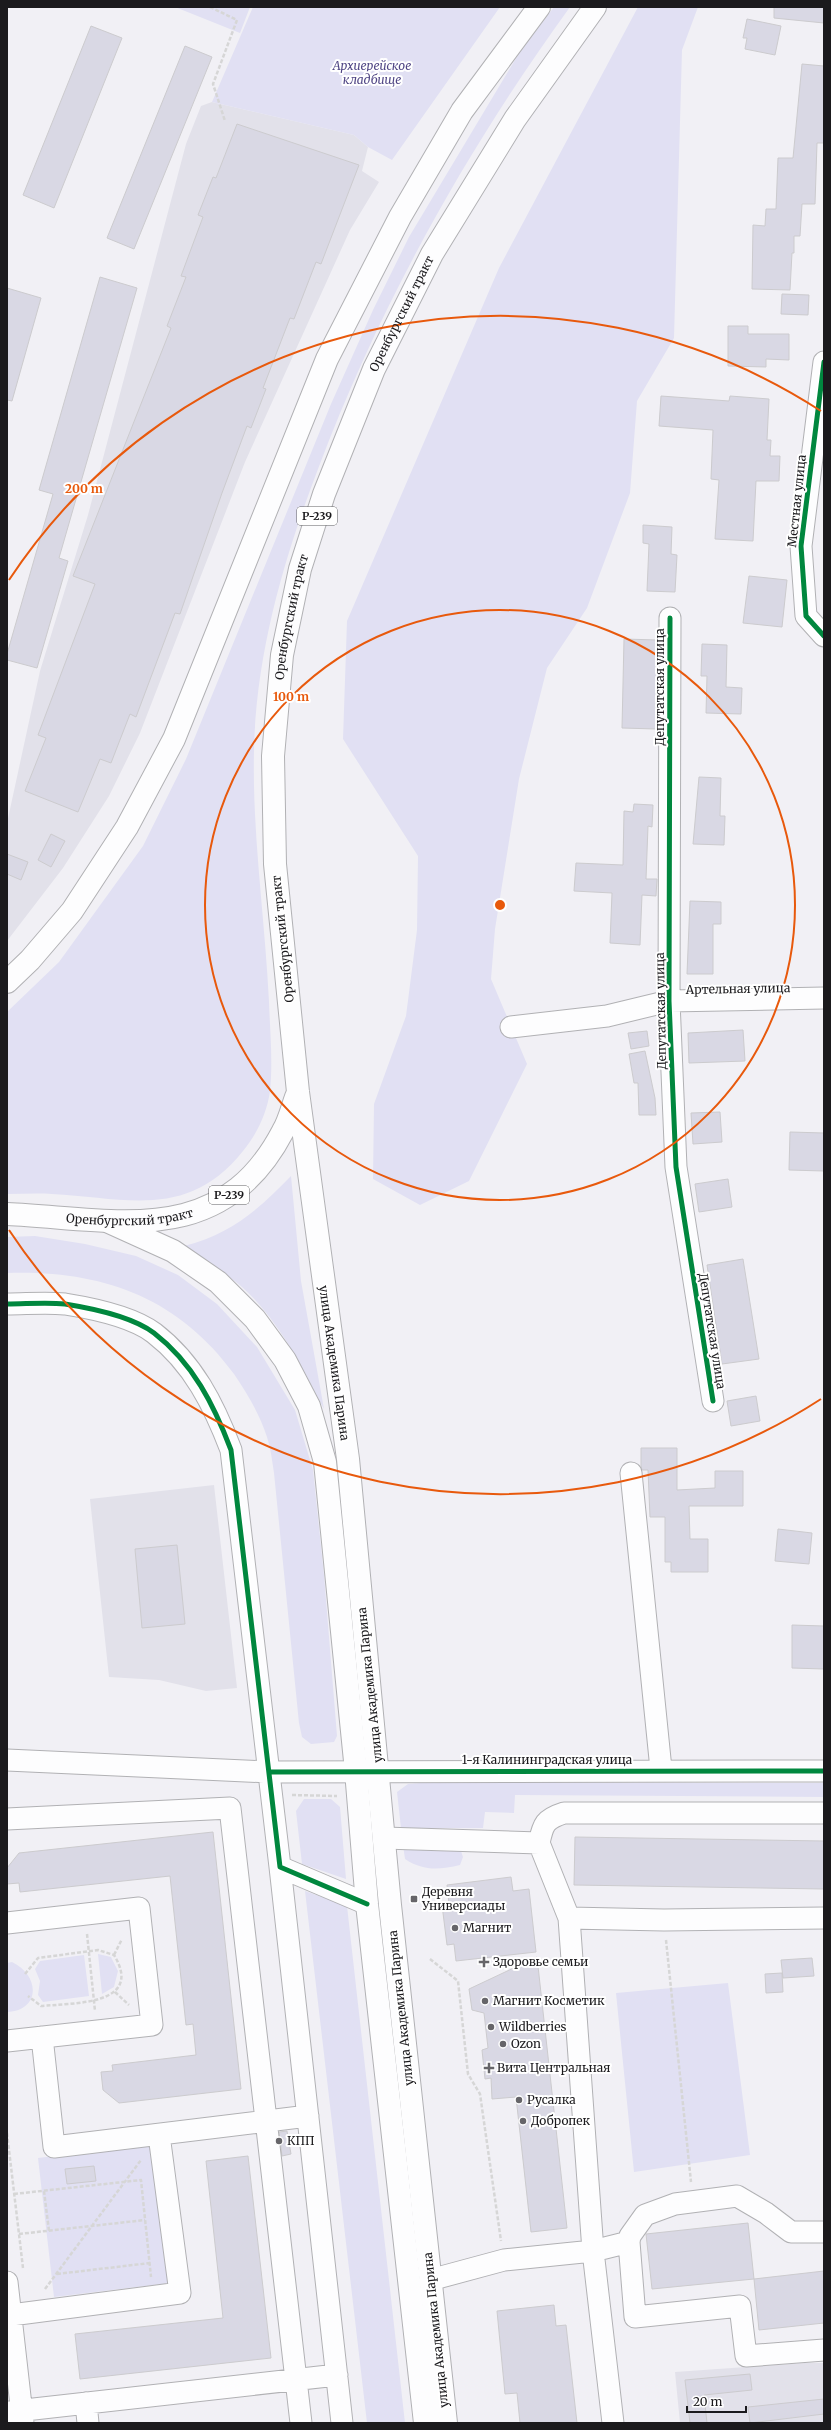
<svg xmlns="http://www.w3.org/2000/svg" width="831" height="2430" font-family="Merriweather,serif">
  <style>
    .built { fill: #e2e1ea }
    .green { fill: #e1e0f3 }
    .building { fill: #d9d8e4; stroke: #cccbce }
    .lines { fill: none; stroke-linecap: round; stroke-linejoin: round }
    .minor-casing { stroke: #b1b1b4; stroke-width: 23 }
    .major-casing { stroke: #b1b1b4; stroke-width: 24 }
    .path { stroke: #d6d6d6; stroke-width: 2.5; stroke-dasharray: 4 2; stroke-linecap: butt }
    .minor { stroke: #fdfdfe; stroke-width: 21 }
    .major { stroke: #fdfdfe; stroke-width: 22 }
    .cycleway-casing { stroke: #fff; stroke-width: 8 }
    .cycleway { stroke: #00873e; stroke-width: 5 }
    .ring { fill: none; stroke: #e8590c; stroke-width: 2 }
    .poi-dot { fill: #666569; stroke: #fff; stroke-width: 1.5 }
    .labels { text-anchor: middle; stroke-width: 4; stroke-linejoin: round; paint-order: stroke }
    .shield { fill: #fff; stroke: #5f5f61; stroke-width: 1 }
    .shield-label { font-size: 11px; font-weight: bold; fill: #1b1a1d }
    .park-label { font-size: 12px; font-style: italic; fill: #4f4584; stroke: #fff }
    .street-label { font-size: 12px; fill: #1b1a1d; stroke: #fff }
    .poi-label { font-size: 12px; fill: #1b1a1d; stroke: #fff; text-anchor: start }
    .centre { fill: #e8590c; stroke: #fff; stroke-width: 2 }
    .ring-label { font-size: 12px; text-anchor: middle; font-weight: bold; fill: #e8590c; stroke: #fff; stroke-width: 4; stroke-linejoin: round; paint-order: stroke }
  </style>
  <rect width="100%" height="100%" fill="#f1f0f5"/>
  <path class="built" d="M212 102 354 135 368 147 362 171 379 182 350 230 245 462 140 733 109 796 63 868 7 941V823L40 671 88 515 186 144 201 106Z
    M214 1485 237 1688 206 1691 159 1680 109 1677 90 1499Z
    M805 2363H824V2423H680L675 2372Z"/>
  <path class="green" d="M175 7H250L240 33Z
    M253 7H500L392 160 368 147 354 135 212 102Z
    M554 7H570C467 149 380 304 318 469 284 558 256 653 254 750 252 834 265 918 269 1002 270 1031 273 1062 270 1091 267 1113 257 1134 243 1151 188 1220 127 1198 52 1194 37 1193 22 1194 7 1194V1012L59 962 143 846 186 759 331 404 373 310 409 237 518 55Z
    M638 7H698L682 50 674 338 637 401 630 493 587 608 547 668 519 779 495 929 491 979 527 1064 469 1181 420 1205 373 1179 374 1104 406 1016 417 930 418 856 343 739 347 621 499 268Z
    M291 1176 301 1281 324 1409C302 1367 278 1319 242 1287 224 1272 203 1259 184 1246 231 1234 258 1210 291 1176Z
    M35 1236 85 1244 136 1256 178 1275 217 1304 257 1347 295 1410 313 1470 324 1575 337 1736 334 1742 311 1744 302 1737 299 1723 274 1473C272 1461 271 1449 267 1437 260 1415 247 1393 234 1374 177 1296 100 1270 7 1273V1237Z
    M421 1783H824V1797L515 1795 514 1813 485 1812 483 1828H401L397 1792 408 1784Z
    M304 1799H331L340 1807 346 1879 302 1864 296 1811Z
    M403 1845H459L463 1857 460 1865C439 1870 423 1871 405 1859Z
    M305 1891 347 1906 405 2423H367Z
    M98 1954 111 1957 118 1971 114 1987 102 1994Z
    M84 1955 89 1996 43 2002 38 1995 40 1981 35 1969 40 1961Z
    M12 1962C41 1976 40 2011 7 2012V1963Z
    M728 1983 750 2155 634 2172 616 1993Z
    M154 2144 170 2283 54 2297 38 2158Z"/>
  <path class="building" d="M774 7H824V23L774 18Z
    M747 19 781 26 775 55 745 49 747 38H743Z
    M91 26 122 38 54 208 23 195Z
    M185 46 212 57 134 249 107 238Z
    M802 64 824 66V143H817L815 204H802L800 236H794V253H792L790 290 752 289 753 225 765 226 766 209H776L778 158H793Z
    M237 124 359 165 321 264 316 262 294 319 290 318 263 388 266 389 251 428 247 426 222 493 180 614 175 613 136 717 130 714 111 763 100 759 78 812 25 791 46 738 38 735 95 584 73 576 171 328 167 326 186 277 181 276 203 217 198 215 213 177 216 178Z
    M100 277 137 288 59 558 68 561 37 668 7 660V654L53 494 39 490Z
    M7 288 41 298 12 401 7 400Z
    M782 294 809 295 808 315 781 314Z
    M728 326H748V334H789V360L766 359V367L728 366Z
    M661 396 729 401 730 396 769 399 767 440H771L770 456H780L779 481H756L753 541 715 539 719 480 711 479 713 430 659 426Z
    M643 525 672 527 671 554 677 555 675 592 647 591 649 544 643 543Z
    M749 576 787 580 782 627 743 623Z
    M624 639 657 640 656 729 622 728Z
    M702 644 727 645 726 687 742 688 741 714 706 713 707 676H701Z
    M699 777 721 778 720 816H725L724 845 693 844Z
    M634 804 653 805 652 827 648 826 646 879H657L656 896 642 895 640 945 610 943 612 893 574 891 576 863 623 865 624 811 633 812Z
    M51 834 65 841 51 867 38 860Z
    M7 854 28 862 21 880 7 874Z
    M690 901 721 902V924H713V974H687Z
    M743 1030 745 1061 689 1063 688 1033Z
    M647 1031 649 1046 631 1049 628 1033Z
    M645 1051 655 1098 656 1115H639L638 1083H634L629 1054Z
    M720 1112 722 1142 693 1144 691 1113Z
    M790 1132 824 1133V1171L789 1170Z
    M728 1179 732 1207 699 1212 695 1184Z
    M743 1259 759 1359 722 1364 707 1265Z
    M756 1396 760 1421 731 1426 727 1401Z
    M641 1448H677V1490L715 1488V1471H743V1506H689L690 1539H708V1572H671V1562H665V1517H650L648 1470H642L641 1466Z
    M778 1529 812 1533 809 1564 775 1561Z
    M177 1545 185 1624 142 1628 135 1549Z
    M792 1625 824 1626V1669L792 1668Z
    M213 1832 241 2089 119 2103 103 2090 101 2072 113 2071 112 2065 196 2055 193 2024 186 2025 170 1876 20 1892 19 1883 7 1884V1868L19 1853Z
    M575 1837 824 1841V1889L574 1885Z
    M511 1877 513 1891 529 1889 536 1952 456 1961 454 1944 447 1945 442 1905 449 1904 447 1885Z
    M537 1957 567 2228 531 2232 516 2097 492 2099 491 2078 485 2079 482 2050 488 2048 484 2013 472 2010 469 1989Z
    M812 1958 814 1976 783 1978 781 1960Z
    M782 1973 783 1992 766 1993 765 1974Z
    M287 2131 291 2154 282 2156 279 2132Z
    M248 2156 271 2358 80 2379 75 2334 223 2318 206 2161Z
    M94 2166 96 2181 67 2184 65 2169Z
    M748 2223 754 2279 652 2289 646 2234Z
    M824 2271V2323L759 2330 754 2279Z
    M554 2305 556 2326 566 2325 577 2423H520L517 2393 505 2394 497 2311Z
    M750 2374 752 2390 704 2395 707 2423H690L685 2380Z
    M824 2399V2414L750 2423 748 2407Z"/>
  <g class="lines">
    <g class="minor-casing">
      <path id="minor" d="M824 362 801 546 806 616 824 636
        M670 618 669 1001 676 1167 713 1401
        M511 1027 607 1016 669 1001 824 998
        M7 1304C26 1304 46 1302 65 1304 90 1308 133 1317 154 1333 193 1363 214 1405 231 1450L280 1867 367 1904
        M631 1473 661 1769
        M7 1760 269 1772 824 1771
        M7 1819 230 1808 301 2423
        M384 1838 539 1843 569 1918 593 2251 613 2423
        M539 1843C543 1824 545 1819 564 1813H824
        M280 1867 342 2423
        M569 1918 664 1920 824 1918
        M7 1923 139 1908 152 2025 7 2041
        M42 2037 54 2147 308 2116
        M629 2242 630 2236 645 2215 675 2204 737 2196 766 2213 791 2232H824
        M430 2280 504 2260 593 2251 629 2242 635 2317 740 2306 746 2356 824 2350
        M7 2282 23 2423
        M11 2315 180 2293 159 2135
        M86 2403 88 2423
        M7 2412 337 2375"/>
    </g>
    <g class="major-casing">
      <g id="major">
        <path d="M7 982 30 960 72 911 127 827 174 739 327 359 400 217 462 111 539 7"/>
        <path id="s1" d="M7 1214C116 1219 221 1250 283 1131 289 1121 292 1108 296 1097"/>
        <path d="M109 1222 173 1251 218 1282 255 1319 285 1360 309 1406 325 1462 356 1771 367 1904 425 2423"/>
        <path id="s2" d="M446 2423 390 1905 348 1459 298 1092 275 864 273 756 282 655 300 569 324 494 374 369 432 254 515 119 595 7"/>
      </g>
    </g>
    <path class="path" d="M210 7 237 20 213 84 225 121
      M292 1795 337 1796
      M87 1934 95 2011
      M666 1940 691 2182
      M114 1955 122 1939
      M430 1959 458 1981 468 2074 480 2094 501 2241
      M25 1974 38 1958 98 1950 114 1955C145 2006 71 2003 41 2006L28 1996
      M115 1992 129 2005
      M7 2133 23 2268
      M44 2191 49 2231
      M14 2194 141 2180 151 2277
      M19 2234 145 2220
      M57 2274 150 2263
      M45 2289 141 2160"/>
    <use href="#minor" class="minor"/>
    <use href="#major" class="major"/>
    <g class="cycleway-casing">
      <path id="cycleway" d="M824 362 801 546 806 616 824 636
        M670 618 669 1001 676 1167 713 1401
        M7 1304C26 1304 46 1302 65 1304 90 1308 133 1317 154 1333 193 1363 214 1405 231 1450L280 1867 367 1904
        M269 1772 824 1771"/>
    </g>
    <use href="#cycleway" class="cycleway"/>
  </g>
  <g class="ring">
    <circle cx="500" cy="905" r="295"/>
    <path d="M821 1399A589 589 0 0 1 9 1230M9 580A589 589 0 0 1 821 411"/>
  </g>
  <g class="poi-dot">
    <rect x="410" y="1895" width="8" height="8" rx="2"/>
    <circle cx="455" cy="1928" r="4"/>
    <path d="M482 1956h4v4h4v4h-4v4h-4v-4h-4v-4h4z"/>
    <circle cx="485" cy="2001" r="4"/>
    <circle cx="491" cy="2027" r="4"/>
    <circle cx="503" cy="2044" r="4"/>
    <path d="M487 2062h4v4h4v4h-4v4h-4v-4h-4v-4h4z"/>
    <circle cx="519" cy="2100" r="4"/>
    <circle cx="523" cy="2121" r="4"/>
    <circle cx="279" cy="2141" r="4"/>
  </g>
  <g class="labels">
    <g class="shield">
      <rect x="297" y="507" width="40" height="18" rx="3"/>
      <rect x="209" y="1186" width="40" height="18" rx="3"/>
    </g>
    <g class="shield-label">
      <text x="317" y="520">Р-239</text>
      <text x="229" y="1199">Р-239</text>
    </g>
    <g class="park-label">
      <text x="372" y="70">Архиерейское<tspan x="372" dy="14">кладбище</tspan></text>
    </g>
    <g class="street-label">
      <text dy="4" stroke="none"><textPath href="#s2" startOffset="2141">Оренбургский тракт</textPath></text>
      <text transform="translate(797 501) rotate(-84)" y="4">Местная улица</text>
      <text dy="4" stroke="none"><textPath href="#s2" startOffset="1817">Оренбургский тракт</textPath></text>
      <text transform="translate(660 687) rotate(-90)" y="4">Депутатская улица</text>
      <text transform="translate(283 939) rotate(-96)" y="4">Оренбургский тракт</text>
      <text transform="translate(738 989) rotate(-1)" y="4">Артельная улица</text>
      <text transform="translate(661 1011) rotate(-91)" y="4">Депутатская улица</text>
      <text dy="4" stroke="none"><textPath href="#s1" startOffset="123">Оренбургский тракт</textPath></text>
      <text transform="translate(712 1331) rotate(81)" y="4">Депутатская улица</text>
      <text transform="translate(334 1363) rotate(82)" y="4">улица Академика Парина</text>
      <text transform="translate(370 1685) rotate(-96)" y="4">улица Академика Парина</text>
      <text x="547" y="1764">1-я Калининградская улица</text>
      <text transform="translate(401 2008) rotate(-96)" y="4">улица Академика Парина</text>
      <text transform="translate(436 2330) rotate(-96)" y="4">улица Академика Парина</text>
    </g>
    <g class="poi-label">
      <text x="422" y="1896">Деревня<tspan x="422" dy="14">Универсиады</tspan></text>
      <text x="463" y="1932">Магнит</text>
      <text x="493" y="1966">Здоровье семьи</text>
      <text x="493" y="2005">Магнит Косметик</text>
      <text x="499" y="2031">Wildberries</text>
      <text x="511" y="2048">Ozon</text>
      <text x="497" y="2072">Вита Центральная</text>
      <text x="527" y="2104">Русалка</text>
      <text x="531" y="2125">Добропек</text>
      <text x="287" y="2145">КПП</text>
    </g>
  </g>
  <circle cx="500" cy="905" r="6" class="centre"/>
  <g class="ring-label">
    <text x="84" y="493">200 m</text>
    <text x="291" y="701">100 m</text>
  </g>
  <rect width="831" height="2430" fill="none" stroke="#1b1a1d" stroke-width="16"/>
  <path d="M687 2406v6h59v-6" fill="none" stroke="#1b1a1d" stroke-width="2"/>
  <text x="693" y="2406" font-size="12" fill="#1b1a1d" stroke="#ffffff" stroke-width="3" paint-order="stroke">20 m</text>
</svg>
